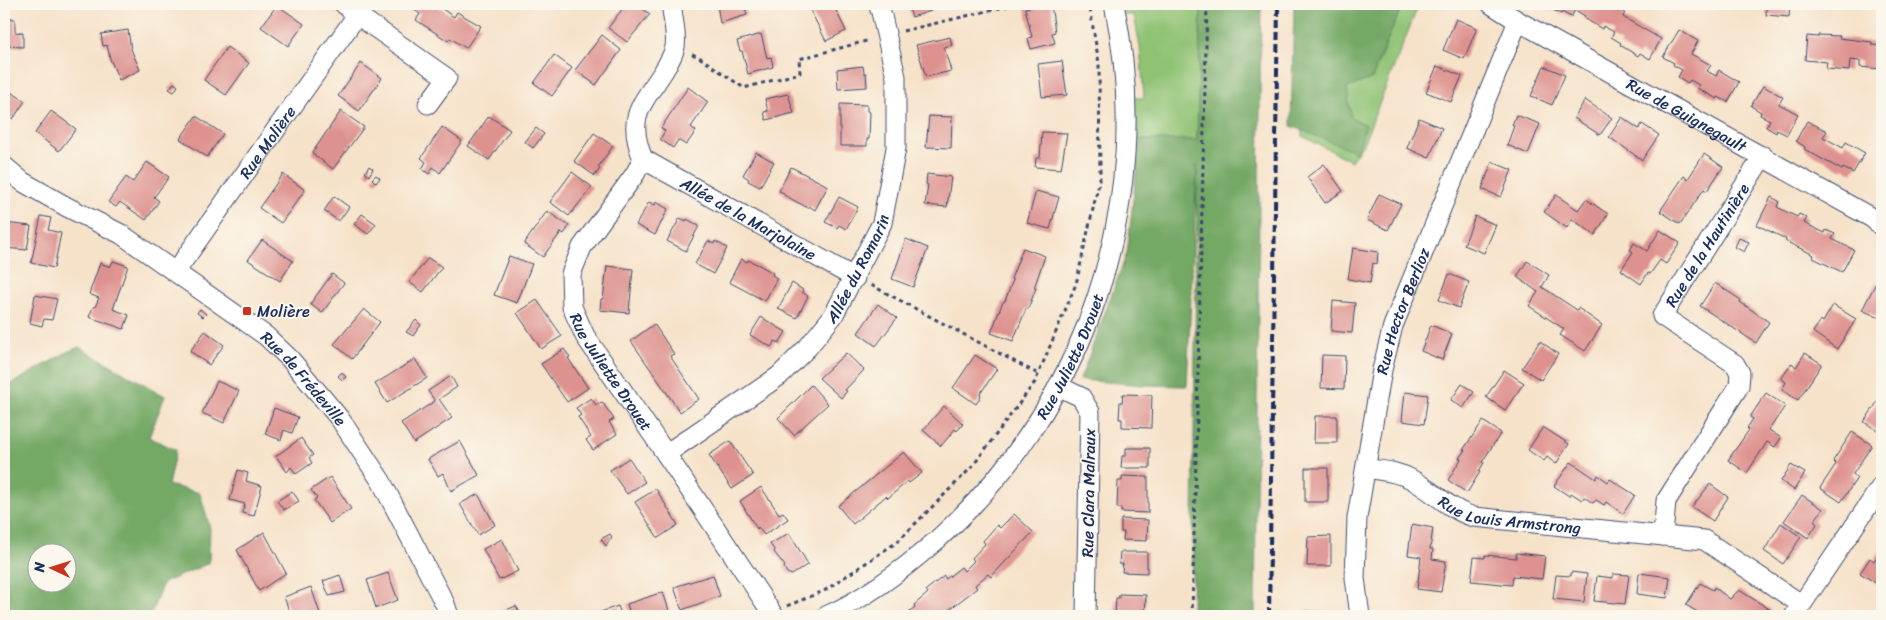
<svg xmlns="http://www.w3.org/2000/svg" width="1886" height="620" font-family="Sriracha,sans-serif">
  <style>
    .green { fill: #8fc273; stroke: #557868 }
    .forest { fill: #73a865; stroke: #476c62; fill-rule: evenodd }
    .building { fill: #de928f }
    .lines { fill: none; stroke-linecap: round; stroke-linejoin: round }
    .minor-casing { stroke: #3c4a6e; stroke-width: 21 }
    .path { stroke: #3c4a6e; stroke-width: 3; stroke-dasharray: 4 4; stroke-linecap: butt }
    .minor { stroke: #fff; stroke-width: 19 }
    .rail { stroke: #1b2f5e; stroke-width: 4; stroke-dasharray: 8 4; stroke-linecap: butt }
    .poi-dot { fill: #c8321e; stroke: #fbf7ec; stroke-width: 2 }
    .labels { text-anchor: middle; stroke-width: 4; stroke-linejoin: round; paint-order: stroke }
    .street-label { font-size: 16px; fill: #1b2f5e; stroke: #fbf7ec }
    .poi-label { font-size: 16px; fill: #1b2f5e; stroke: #fbf7ec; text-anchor: start }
  </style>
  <rect width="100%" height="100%" fill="#fbf7ec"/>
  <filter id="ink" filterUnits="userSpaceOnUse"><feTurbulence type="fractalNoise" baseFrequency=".02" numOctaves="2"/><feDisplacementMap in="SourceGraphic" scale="10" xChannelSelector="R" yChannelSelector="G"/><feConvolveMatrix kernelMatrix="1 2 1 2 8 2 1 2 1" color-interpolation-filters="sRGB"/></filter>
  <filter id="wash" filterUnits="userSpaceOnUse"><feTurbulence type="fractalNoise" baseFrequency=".0096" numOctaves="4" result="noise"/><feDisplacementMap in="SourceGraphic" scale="20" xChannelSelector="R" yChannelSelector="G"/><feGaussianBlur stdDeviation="1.12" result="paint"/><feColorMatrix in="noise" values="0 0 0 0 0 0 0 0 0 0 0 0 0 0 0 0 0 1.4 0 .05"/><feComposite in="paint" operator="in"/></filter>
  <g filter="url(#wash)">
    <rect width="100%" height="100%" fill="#f6e2c9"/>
    <path class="green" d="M1121 4H1201L1197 141 1133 140V98H1144L1140 47 1134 15H1123Z
      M1308 4H1419L1364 142 1351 161 1302 136Z"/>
    <path class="forest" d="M1201 4H1261L1255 616H1192L1197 165 1187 386 1144 385 1080 380 1127 253 1140 140H1197Z
      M1294 4H1403L1376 67 1373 78 1347 88 1351 117 1366 125 1357 152 1291 126Z
      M79 347 165 396 149 437 176 450 168 485 200 493 210 528 209 563 163 583 150 616H4V388L67 352ZM38 552H68V582H38Z"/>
    <g id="blocks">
      <path class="building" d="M417 4H435L454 17 457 12 481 26 466 48 450 38 448 41 416 20 420 14 413 9Z
        M626 4H635L650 14 627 42 608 28Z
        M717 4H744L747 15 720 23Z
        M817 4H833L846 31 826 41 809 8Z
        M907 4H929L931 11 912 17Z
        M1045 4H1051L1055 32 1052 33 1055 43 1031 49 1028 38 1032 37 1025 8Z
        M1543 4H1612L1625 12 1623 17 1661 39 1650 59 1640 53 1638 56 1620 45 1621 43 1611 37 1614 32 1603 26 1602 29 1584 18 1585 16 1575 10 1571 17 1562 12 1561 14Z
        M1767 4H1793V7H1790L1789 17 1766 15Z
        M277 5 304 24 288 46 261 27Z
        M4 18 15 19V32L23 33V47L4 46Z
        M1456 19 1477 28 1464 59 1443 50Z
        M128 30 131 49 140 70 119 80 110 59 107 45 103 46 101 34Z
        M1679 30 1698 41 1691 54 1711 65 1707 71 1716 76 1719 70 1739 82 1728 102 1718 97 1717 99 1697 88 1699 85 1690 80 1688 83 1678 77 1682 70 1673 65 1674 63 1663 57Z
        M761 34 767 58 771 57 773 67 748 74 742 51H740L737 41Z
        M602 35 621 50 596 85 575 70Z
        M1818 35 1840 36 1839 38 1872 42V45L1882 46 1881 69 1860 67V61L1850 60 1849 71 1826 69 1827 62 1805 60 1807 36 1818 37Z
        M950 37 952 45 944 47 951 71 926 77 916 45Z
        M227 47 249 63 226 95 204 80Z
        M554 55 572 68 552 96 534 83Z
        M1062 61 1067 95 1042 97 1038 64Z
        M361 63 382 78 359 111 338 96Z
        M863 66 864 73H866L867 87 838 89 837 69Z
        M1437 66 1462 76 1451 102 1426 92Z
        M1544 66 1565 75 1552 105 1531 96Z
        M174 83 178 86 174 92 169 89Z
        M1763 86 1783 97 1779 104 1798 114 1787 135 1777 130 1776 133 1766 127 1770 120 1760 115 1761 112 1751 106Z
        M688 87 708 102 691 127 696 131 686 145 678 140 673 148 660 139 665 131 661 128Z
        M11 92 25 101 13 119 4 113V102Z
        M788 94 794 113 766 120 764 112 768 111 765 99Z
        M1585 100 1612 118 1600 135 1574 118Z
        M840 104 867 105V111L870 112 869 139H867V146H840Z
        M51 111 76 129 59 151 35 133Z
        M341 111 364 127 333 169 312 153Z
        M1516 115 1540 124 1528 154 1507 145 1514 126 1512 125Z
        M196 116 223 134 207 157 180 139Z
        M489 116 510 130 489 160 468 146Z
        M929 116 952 117 951 148 926 147Z
        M1622 117 1639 129 1642 124 1659 135 1642 160 1609 137Z
        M1419 118 1442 128 1429 158 1407 148Z
        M1807 121 1827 131 1823 137 1832 142 1843 148 1846 142 1865 153 1853 173 1843 168 1842 170 1804 149 1805 147 1796 141Z
        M442 127 462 141 440 173 433 167 429 174 422 169 426 162 421 158Z
        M536 128 544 134 533 148 525 142Z
        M1042 132 1067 133 1061 169 1035 167 1036 158H1040Z
        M594 133 613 146 598 167 600 168 595 176 574 161Z
        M756 152 774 162 760 187 748 181 749 179 743 175Z
        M1704 154 1723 167 1707 191 1704 189 1680 224 1660 211 1684 176 1688 179Z
        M147 162 169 177 154 197 159 201 146 220 120 202 116 207 108 202 126 177 133 182Z
        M1492 162 1512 170 1501 197 1482 189Z
        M1324 164 1343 191 1325 203 1307 177Z
        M369 166 373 169 369 176 365 173Z
        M791 167 828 186 815 210 809 206 808 208 784 195V193L779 191Z
        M572 172 592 187 569 216 550 202Z
        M283 174 305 190 281 223 259 208Z
        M927 174 951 177 947 207 925 205 928 185 926 184Z
        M376 175 380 178 376 183 372 179Z
        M1036 191 1059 197 1050 229 1027 223Z
        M1379 194 1401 204 1388 230 1367 220Z
        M1556 195 1578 210 1586 199 1608 214 1595 235 1572 219 1567 228 1544 212Z
        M334 196 349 207 339 221 324 211Z
        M839 197 858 207 846 229 839 225 837 228 825 222Z
        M1771 197 1779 201 1777 207 1797 217 1799 214 1807 218 1804 223 1825 233 1826 230 1835 234 1832 239 1854 250 1842 272 1813 258 1814 255 1785 241 1786 239 1757 225Z
        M649 202 655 205 656 202 668 209 655 235 636 225Z
        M547 211 569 226 564 234 561 232 543 257 524 244Z
        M362 214 376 224 368 234 354 224Z
        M41 216 51 218 48 230 61 233 54 268 31 263Z
        M1475 216 1496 225 1484 253 1464 245Z
        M680 218 686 221 687 219 699 226 686 251 667 241Z
        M4 223 31 226 27 250 4 248Z
        M1660 230 1680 243 1666 264 1660 260 1650 274 1648 273 1641 284 1621 270 1633 252 1630 250 1634 243 1647 251Z
        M1739 238 1749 242 1744 252 1735 247Z
        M906 239 928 248 913 287 892 279Z
        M262 240 293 261 280 281 248 260Z
        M708 241 714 244 715 241 727 248 713 274 695 264Z
        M1023 248 1045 256 1034 288H1036L1028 309H1026L1013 341 991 333 1002 304 1004 301H1005L1013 280 1011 279Z
        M1353 248 1378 252 1377 264 1373 263 1370 283 1348 279Z
        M509 256 532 264 517 303 494 295Z
        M428 258 442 267 423 292 409 282Z
        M741 259 747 262 748 260 761 266 773 273 772 275 777 278 765 301 729 282Z
        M113 261 128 266 113 309 129 315 124 329 89 317 93 307H95L99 298 89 294 100 263 110 267Z
        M1527 261 1549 275 1542 287 1577 310 1578 308 1602 325 1585 351 1560 335 1564 329 1529 306 1538 292 1517 277Z
        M607 266 633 269 629 313 600 310 601 299H603Z
        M332 274 344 283 322 313 310 304Z
        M1449 274 1469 282 1459 308 1439 300Z
        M792 283 803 290 802 292 808 296 797 318 778 309Z
        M1715 283 1741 300 1740 302 1769 322 1756 343 1700 306Z
        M1876 283 1882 286 1881 294H1882V319L1862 310Z
        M35 295 57 299 52 320 44 319 42 326 30 323Z
        M537 300 562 336 541 349 517 313Z
        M1333 301 1355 303 1352 333 1331 331Z
        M878 304 897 318 876 346 858 333Z
        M1833 305 1856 319 1837 349 1813 332 1821 320 1823 322Z
        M200 309 206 314 203 317 197 313Z
        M364 309 380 322 352 359 334 344Z
        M761 317 786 332 779 343 775 341 771 347 750 335Z
        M416 320 421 325 413 336 406 332Z
        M654 324 674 354 670 356 699 399 680 412 631 341Z
        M1431 325 1452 334 1442 360 1421 351Z
        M205 331 224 345 209 365 190 351Z
        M1540 341 1558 354 1541 380 1522 368Z
        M564 349 570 357 568 358 588 388 567 402 541 364Z
        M846 353 864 370 845 390 847 391 841 398 819 378Z
        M1805 353 1822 364 1798 400 1782 390 1786 382 1781 379 1792 363 1796 367Z
        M975 355 997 369 980 394 981 396 976 404 953 388Z
        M1322 355 1345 356 1344 389 1321 388Z
        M415 359 427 378 387 403 375 384Z
        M1504 370 1524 383 1505 410 1486 397Z
        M342 372 346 377 342 380 338 376Z
        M451 376 457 387 439 399 452 418 414 443 401 423 435 401 428 391Z
        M217 381 239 391 224 423 202 413Z
        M1462 384 1474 392 1463 408 1451 400Z
        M811 385 828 404 794 435 778 418Z
        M1405 392 1428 395 1424 424 1402 421Z
        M1766 393 1785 406 1769 430 1781 438 1775 447 1767 442 1747 473 1728 460 1749 430 1747 428 1753 419 1750 417Z
        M1123 394 1152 395 1151 428 1122 427V419H1119L1120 402H1122Z
        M1882 395V433L1864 422Z
        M591 398 596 405 602 402 614 419 609 422 617 434 593 450 586 440 591 437 578 417 581 415 576 408Z
        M944 406 963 424 957 431 955 429 941 446 923 430Z
        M274 408 298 417 292 433 284 430 281 440 265 434Z
        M1315 416H1337V443H1314Z
        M1483 421 1501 433 1482 462 1484 463 1479 471 1480 472 1467 493 1448 480 1461 459 1459 458 1465 450H1463Z
        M1543 427 1569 444 1556 464 1547 457 1544 461 1528 450Z
        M1852 432 1872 445 1853 474 1857 478 1841 502 1820 488 1836 464 1833 461Z
        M301 438 313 455 309 458 312 463 296 474 291 467 287 472 276 456Z
        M460 441 479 475 451 491 443 473 438 476 428 459Z
        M730 441 753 475 732 489 709 455Z
        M1126 448H1150V468H1121L1122 456H1126Z
        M904 452 922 473 909 483 908 481 888 498 886 496 853 524 838 506Z
        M629 458 645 482 627 494 610 470Z
        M1571 462 1596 479 1598 475 1608 482 1610 479 1635 495 1623 514 1606 502 1604 505 1596 500 1593 503 1584 497 1582 500 1571 493 1569 496 1554 486Z
        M1791 465 1805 473 1794 490 1781 481Z
        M1305 468H1328V502H1305Z
        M238 470 248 473 246 481 262 486 254 516 242 513 245 504 230 500Z
        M1122 476 1148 477V513L1121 512V508H1117L1118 481H1122Z
        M330 477 351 509 330 523 314 500 317 498 311 490Z
        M1710 484 1728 497 1713 521 1692 507Z
        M761 487 779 514 783 512 788 519 764 535 758 527 757 529 740 501Z
        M656 489 678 525 658 538 635 502Z
        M292 491 299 501 284 510 277 501Z
        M478 494 495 525 478 535 460 504Z
        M1802 495 1823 509 1814 521 1817 524 1808 538 1784 521Z
        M1014 514 1033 532 991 577 988 574 975 585 977 588 941 616H897L903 612 905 615 915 607 914 605 928 593 926 590 944 576 946 579 961 567 964 571 974 561 972 558 985 544 983 541 997 525 1000 528Z
        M1121 519 1148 520 1147 541 1123 540 1124 532H1121Z
        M1781 523 1801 537 1783 564 1764 551Z
        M1412 524 1433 528 1430 549H1433L1432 559 1446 561 1441 592 1417 589 1421 557 1408 555Z
        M264 532 286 573 259 591 237 550Z
        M789 533 808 564 792 575 787 573 784 568 785 566 774 552 775 551 770 544Z
        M610 534 612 537 606 546 601 539Z
        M1331 536V566H1307L1308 537Z
        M502 539 518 571 499 580 483 549Z
        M1882 549V587L1860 573 1870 558 1874 561Z
        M1120 552H1147V573L1122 572 1123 564H1119Z
        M1516 553 1545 556 1542 579 1513 576 1512 585 1471 581 1474 557 1485 558V555L1516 558Z
        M1571 572 1587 574 1584 602 1553 599 1556 575 1571 576Z
        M388 573 398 600 376 608 367 580Z
        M1639 573 1670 577 1667 598 1637 594Z
        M1613 574 1629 575 1625 604 1594 601 1597 576 1613 578Z
        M340 575 345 592 329 596 323 581Z
        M713 575 720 596 682 610 674 587Z
        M1700 583 1713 590 1714 587 1730 599 1739 590 1771 610 1768 616H1704L1686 605Z
        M311 587 321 616H291L284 597Z
        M663 592 670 613 661 616H631L627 604Z
        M1119 594 1146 595 1145 616H1115L1116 598H1119Z
        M516 606 522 616H497L496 614Z
        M618 606 622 616H589Z
        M1305 611 1328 612V616H1305Z"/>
    </g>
  </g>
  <g filter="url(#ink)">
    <use href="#blocks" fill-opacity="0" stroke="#3c4a6e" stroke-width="1"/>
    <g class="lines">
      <g class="minor-casing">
        <g id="minor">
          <path id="s1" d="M670 4 672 9C673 21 677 35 675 47 673 56 668 64 663 72 641 106 626 117 643 159L635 174 582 247 571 274 572 307 585 336 666 454 774 616"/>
          <path id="s2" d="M1491 4 1518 21 1872 218 1882 227"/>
          <path d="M357 15 447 78 428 104"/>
          <path id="s3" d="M643 159 855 278"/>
          <path id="s4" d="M4 166 23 182 67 207 121 234 266 336 290 359 340 419 381 481 445 604 449 616"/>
          <path id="s5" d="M176 271 357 15 344 4"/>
          <path d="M1058 386 1081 397 1090 412 1086 616"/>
          <path id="s6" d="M666 454 779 376 808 347 833 316 882 223 896 148V77L881 12 878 4"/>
          <path id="s7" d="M1366 468C1381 471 1397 471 1411 479 1433 491 1450 510 1474 517L1704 540 1801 604"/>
          <path id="s8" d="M1663 536 1666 501 1739 386 1740 373 1735 364 1662 316 1763 156"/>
          <path id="s9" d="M826 616C867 598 904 569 938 539 1087 405 1156 201 1114 4"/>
          <path id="s10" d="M1360 616 1355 578 1357 518 1382 370 1393 326 1518 21"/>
          <path d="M1794 616 1882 485"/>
        </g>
      </g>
      <path class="path" d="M903 31 1017 4
        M692 54 699 57 744 88 800 73 799 59 870 40
        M871 285 1040 375
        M787 606 824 591 897 542 972 467 1035 382 1076 284 1100 178 1099 63 1089 4
        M1192 616 1207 4"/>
      <use href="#minor" class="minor"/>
      <path class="rail" d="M1269 616 1278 4"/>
    </g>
  </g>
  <rect class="poi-dot" x="242" y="306" width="10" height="10" rx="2.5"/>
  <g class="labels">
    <g class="street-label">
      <text dy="6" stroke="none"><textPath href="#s2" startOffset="225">Rue de Guignegault</textPath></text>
      <text dy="6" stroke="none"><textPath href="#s5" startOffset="158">Rue Molière</textPath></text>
      <text dy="6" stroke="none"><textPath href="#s3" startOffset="121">Allée de la Marjolaine</textPath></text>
      <text dy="6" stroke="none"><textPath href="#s8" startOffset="366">Rue de la Hautinière</textPath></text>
      <text dy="6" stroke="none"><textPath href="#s6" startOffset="272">Allée du Romarin</textPath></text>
      <text dy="6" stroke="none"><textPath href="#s10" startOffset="311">Rue Hector Berlioz</textPath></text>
      <text dy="6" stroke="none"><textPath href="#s9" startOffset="364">Rue Juliette Drouet</textPath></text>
      <text dy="6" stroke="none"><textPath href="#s1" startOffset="412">Rue Juliette Drouet</textPath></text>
      <text dy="6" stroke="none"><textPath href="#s4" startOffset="370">Rue de Frédeville</textPath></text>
      <text transform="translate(1088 493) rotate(-89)" y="6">Rue Clara Malraux</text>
      <text dy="6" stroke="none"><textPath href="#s7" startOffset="155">Rue Louis Armstrong</textPath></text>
    </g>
    <g class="poi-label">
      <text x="257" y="317">Molière</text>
    </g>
  </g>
  <rect width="1886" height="620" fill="none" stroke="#fbf7ec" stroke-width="20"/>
  <g transform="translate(52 568) rotate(274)"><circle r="24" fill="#fbf7ec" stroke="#a1a7b3"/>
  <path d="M0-4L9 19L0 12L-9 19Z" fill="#c8321e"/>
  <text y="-8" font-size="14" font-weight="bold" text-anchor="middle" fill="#1b2f5e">N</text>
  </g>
</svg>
